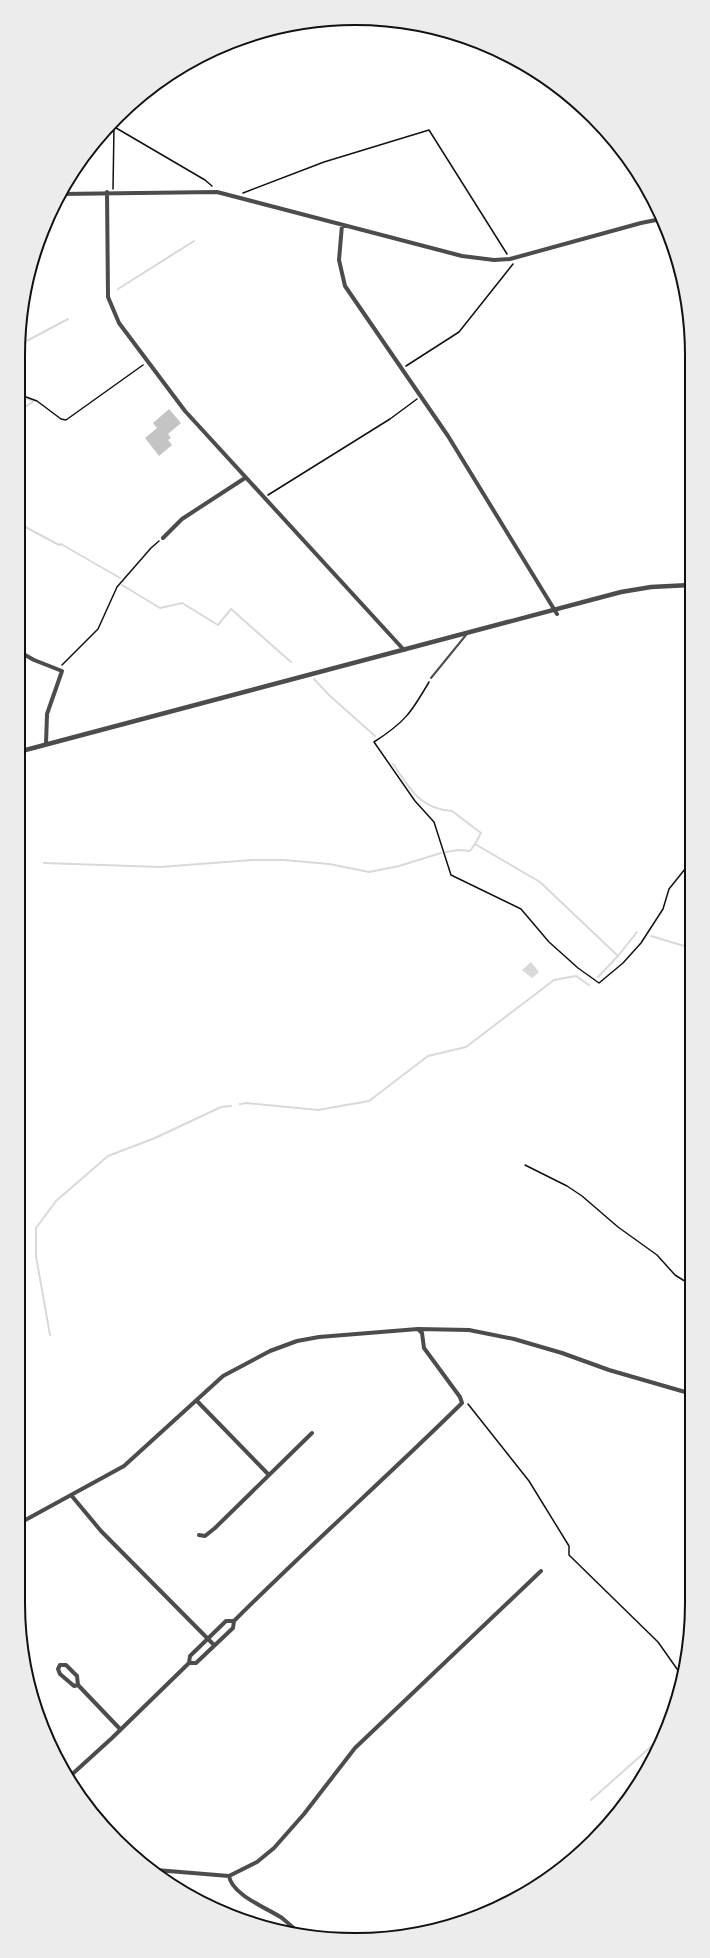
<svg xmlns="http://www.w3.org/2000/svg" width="710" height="1958" font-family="'Asap Condensed',sans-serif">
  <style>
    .water { fill: #d9d9d9 }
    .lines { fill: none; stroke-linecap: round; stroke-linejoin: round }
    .stream { stroke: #d9d9d9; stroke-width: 2 }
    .building { fill: #c4c4c4 }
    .path { stroke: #111; stroke-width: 1.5 }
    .service { stroke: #4c4c4c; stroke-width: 2 }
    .minor { stroke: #4c4c4c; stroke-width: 4 }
    .tertiary { stroke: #4c4c4c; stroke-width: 4.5 }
    .rim { fill: none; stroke: #111; stroke-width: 2 }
  </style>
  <rect width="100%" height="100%" fill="#fff"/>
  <path class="water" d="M531 962 539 972 532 978 522 970Z"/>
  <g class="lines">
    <path class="stream" d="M118 289 194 241
      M19 345 68 319
      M18 395 34 401 18 412
      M18 523 59 545 61 544 120 578
      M122 585 160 608 182 603 218 625 231 609 291 662
      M314 679 329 695 375 736
      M393 764C410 789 420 809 452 811L481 833 475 844 540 882 618 956 637 932
      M446 852 458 850 470 851 475 844
      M44 863 160 867 252 860H284L329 864 369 872 399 866 441 853
      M651 936 691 948
      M598 977 618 956
      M240 1104 246 1103 318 1110 369 1101 428 1056 466 1047 554 980 576 976 589 985
      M50 1335 36 1256V1228L56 1201 108 1156 155 1138 221 1107 231 1106
      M591 1800 664 1735"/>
  </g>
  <path class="building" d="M169 409 181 423 168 434 171 438 168 440 172 445 159 456 145 438 157 428 153 423Z"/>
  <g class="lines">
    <path class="path" d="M111 125 205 180 212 186
      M113 189 114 127
      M243 193 324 162 429 130 507 254
      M406 366 459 332 513 264
      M18 394 37 401 61 419 66 420 143 365
      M268 495 390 419 417 399
      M62 665 98 629 117 587 151 548 159 541
      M429 682C411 713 405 722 374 742L415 801 434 822 451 875 521 909 549 942 578 968 599 983 623 963 641 943 663 909 669 889 685 869
      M525 1165 567 1186 582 1196 618 1227 657 1255 675 1275 691 1285
      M468 1404 529 1481 569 1546V1555L658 1642 682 1676"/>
    <path class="service" d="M431 678 466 635"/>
    <path class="minor" d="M107 192 108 297 119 323 185 411 404 650
      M60 194 217 192 462 256 494 260 510 259 641 223 661 219
      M342 225 339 260 345 286 448 436 557 614
      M163 538 182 519 245 478
      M18 651 34 660 62 671 47 714 46 744
      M197 1401 269 1475
      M71 1495 101 1531 214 1645
      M18 1524 124 1466 223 1376 270 1351 297 1341 319 1337 418 1329 469 1330 514 1339 562 1353 609 1370 692 1394
      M199 1535 205 1536 215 1528 312 1433
      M189 1663 190 1656 226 1621H234
      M78 1685 74 1686 60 1674 58 1669 60 1665H66L77 1676 78 1685 120 1729
      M68 1778 112 1738 189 1663H196L233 1628 234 1621C308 1547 387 1477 462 1403L460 1397 424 1348 422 1333 418 1329
      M156 1870 229 1876 257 1862 274 1848 304 1814 355 1748 541 1571
      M229 1876C232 1895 267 1908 282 1918 288 1923 295 1929 301 1935"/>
    <path class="tertiary" d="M18 752 621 592 651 587 690 585"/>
  </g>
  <path d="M0 0H710V1958H0ZM355 25H355A330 330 0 0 1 685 355V1603A330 330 0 0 1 355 1933H355A330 330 0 0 1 25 1603V355A330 330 0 0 1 355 25Z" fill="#ececec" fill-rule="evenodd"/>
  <path class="rim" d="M355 25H355A330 330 0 0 1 685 355V1603A330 330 0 0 1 355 1933H355A330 330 0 0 1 25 1603V355A330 330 0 0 1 355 25Z"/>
</svg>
